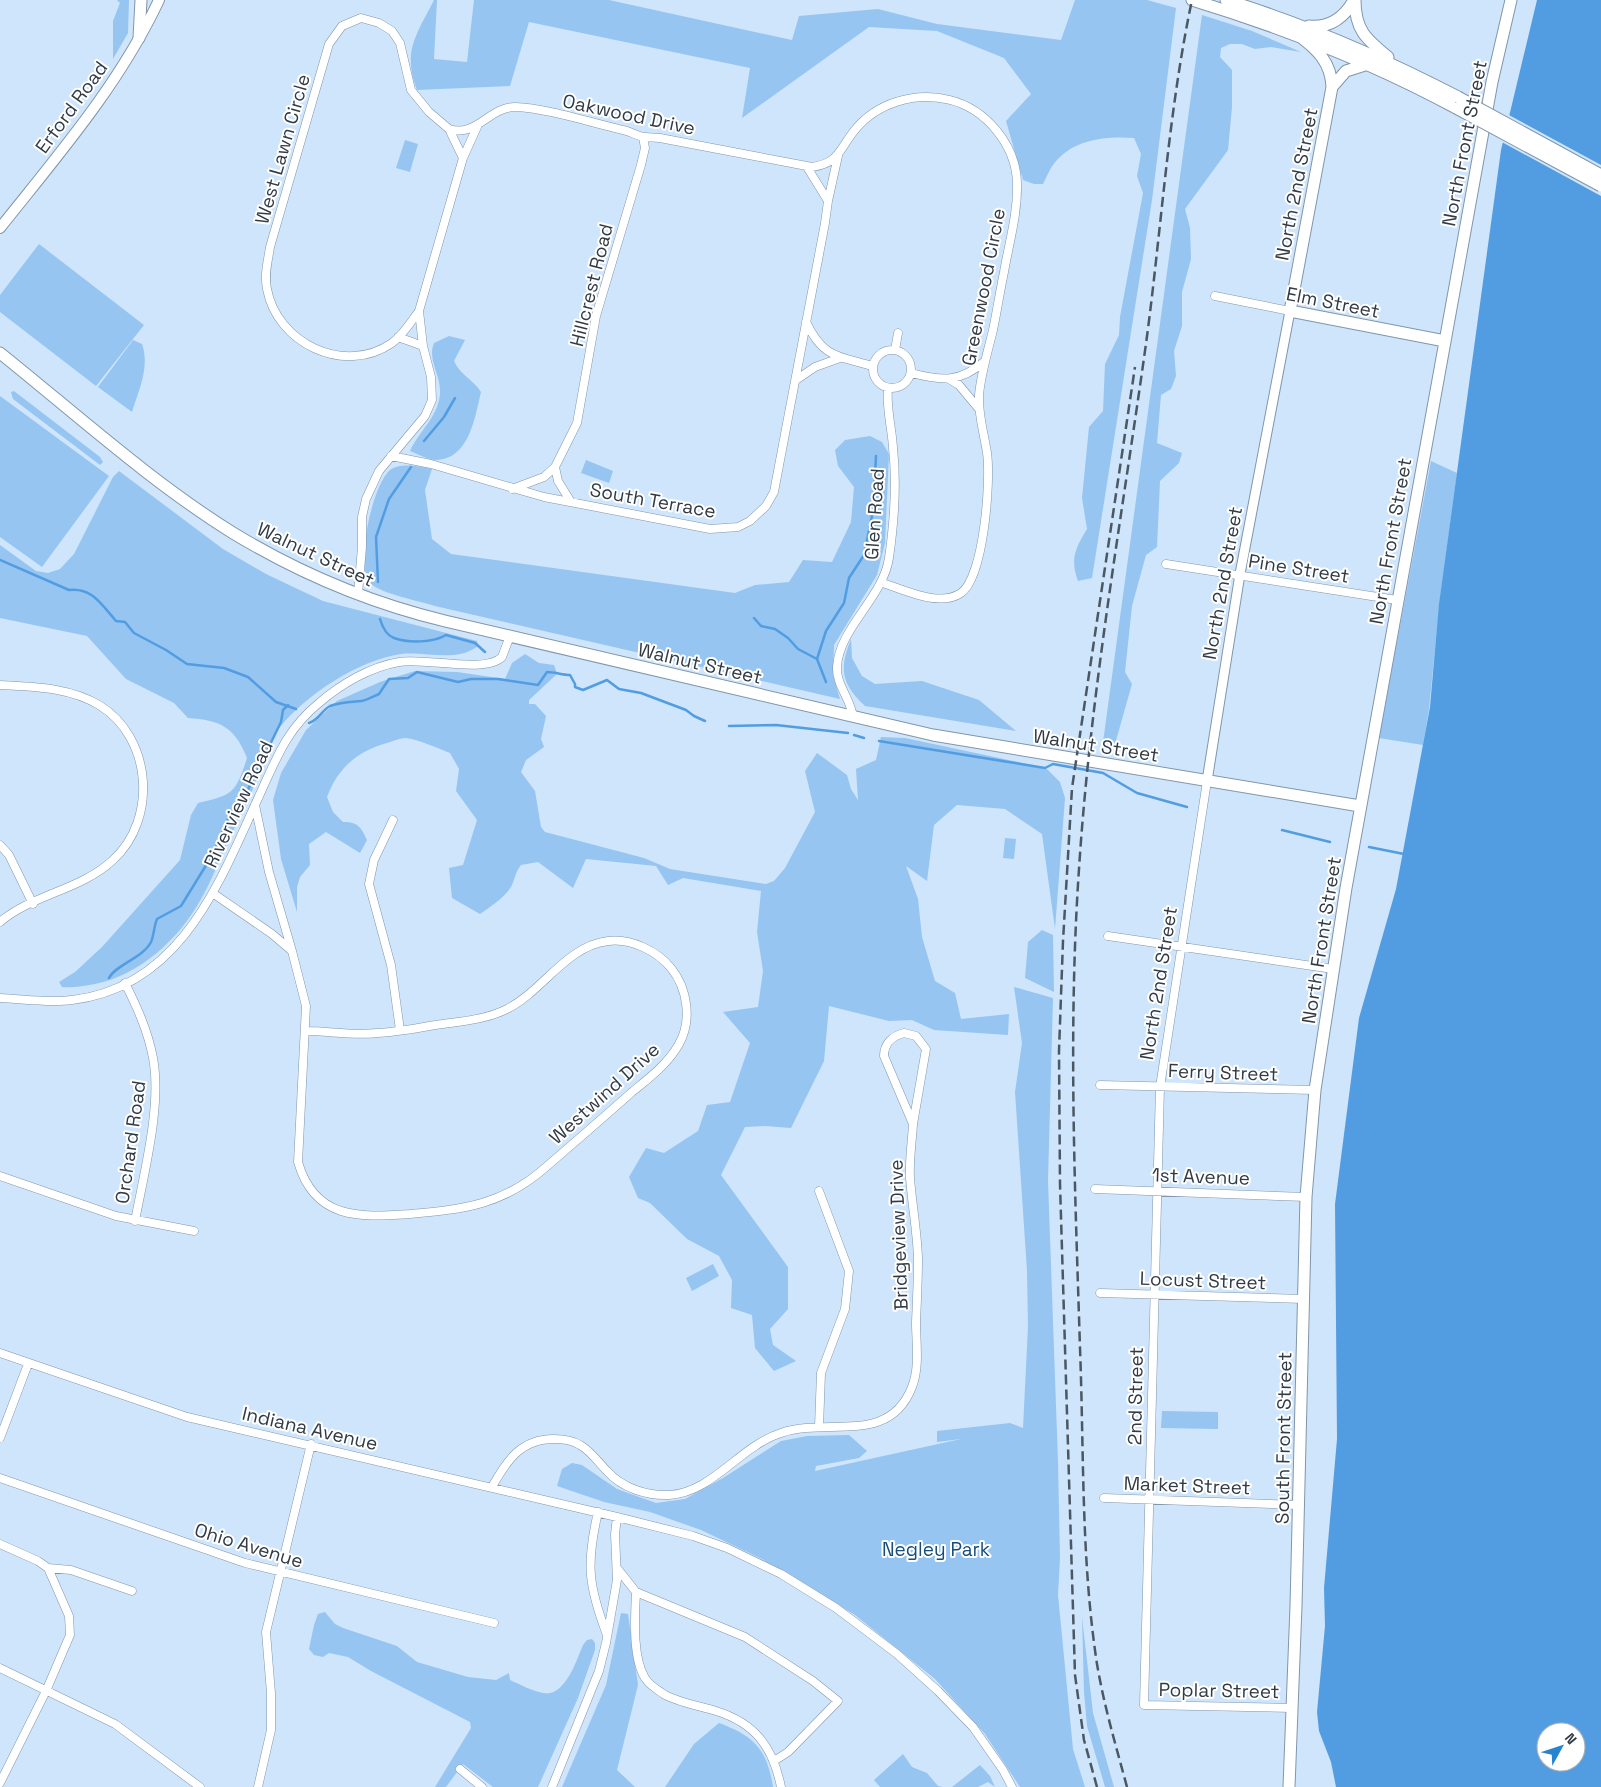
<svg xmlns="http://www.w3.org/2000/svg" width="1601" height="1787" font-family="'Space Grotesk',sans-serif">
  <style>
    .green { fill: #96c5f2 }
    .water { fill: #529de1; fill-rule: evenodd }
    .pier { fill: #cee5fc }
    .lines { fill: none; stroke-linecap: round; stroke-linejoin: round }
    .stream { stroke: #529de1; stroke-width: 2.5 }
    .minor-casing { stroke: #8196ab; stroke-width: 9 }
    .tertiary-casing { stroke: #8196ab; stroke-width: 11 }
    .secondary-casing { stroke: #8196ab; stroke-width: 12 }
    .primary-casing { stroke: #8196ab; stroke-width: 13 }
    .minor { stroke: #fff; stroke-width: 8 }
    .tertiary { stroke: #fff; stroke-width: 9 }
    .secondary { stroke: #fff; stroke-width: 10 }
    .primary { stroke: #fff; stroke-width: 11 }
    .rail { stroke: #4b5762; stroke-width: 2.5; stroke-dasharray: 10 5; stroke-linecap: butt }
    .primary-bridge-casing { stroke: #8196ab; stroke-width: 13; stroke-linecap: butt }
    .primary-bridge { stroke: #fff; stroke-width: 11 }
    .labels { text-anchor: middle; stroke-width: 4; stroke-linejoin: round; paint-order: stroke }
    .street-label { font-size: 19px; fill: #323b44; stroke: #fff }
    .park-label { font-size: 19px; fill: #174d7a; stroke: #fff }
  </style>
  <rect width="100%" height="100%" fill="#cee5fc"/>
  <path class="green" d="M117 0H129L128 33 113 59V21L120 3Z
    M434 0H437L434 59 467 62 474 0H609L792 40 799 16 878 9 937 24 1061 40 1075 0H1147L1176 8 1152 200 1092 578 1078 581C1070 559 1075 549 1087 529L1082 498 1089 427 1103 411 1105 364 1119 335 1120 317 1143 193 1137 176 1141 154 1134 138C1107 136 1076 139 1057 160 1051 166 1047 176 1043 184H1034L1023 180 1006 121 1031 94 1004 58 937 31 869 27 742 118 750 68 529 22 510 86 417 90C402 51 417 34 434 0Z
    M1202 15 1252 31 1301 52 1271 47 1255 49 1242 44H1230L1221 48 1220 57 1232 70V107L1228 150 1185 209 1190 228 1191 259 1182 292V326L1174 351 1176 376 1171 389 1161 395 1157 443 1182 453 1179 463 1160 481 1157 547 1146 555 1132 606 1125 672 1132 684 1115 744 1110 748 1103 742 1104 735Z
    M405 140 418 144 410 172 396 168Z
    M39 244 144 325 96 386 0 312V295Z
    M449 336 465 340 454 361C460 375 473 379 481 392 475 416 470 459 436 460 429 460 418 454 410 451 419 431 439 416 440 393 441 375 427 360 434 343Z
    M133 340 142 344C150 367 139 389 132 412L98 387Z
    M14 391 100 457 103 462 100 465 13 399 11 392Z
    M0 396 109 476 42 567 0 537Z
    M870 436 882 442 889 454 885 543 877 575 834 645 833 675 840 699 435 606C420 601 381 594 370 583 355 566 372 485 390 470 401 462 420 467 432 469L425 490 432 539 451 554 735 593 755 585 789 582 803 560 832 562 851 522 854 487 838 466 835 450 845 440Z
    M586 460 613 471 609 483 581 473Z
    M1431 461 1457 473 1440 599 1429 709 1423 745 1379 738Z
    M119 471 223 549 266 574 323 601 477 641 478 646C456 663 426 651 401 654 359 660 307 694 280 727 270 738 266 759 260 772 250 797 238 820 227 844 218 863 211 882 201 899 179 939 140 975 95 984 83 986 74 988 62 987L59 982 75 972 102 947 180 860 191 815 198 803C234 795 236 792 247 758 235 727 220 720 188 718L174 703 126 679 87 636 0 618V545L36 571 48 573 60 569 74 554 113 477Z
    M851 639 852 658 862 676 875 684 922 681 979 700 1016 731 865 706C841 684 839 669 851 639Z
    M525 654 539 663 554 665 557 674 529 700V704H535L546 716 541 739 544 747 526 760 521 772 535 791 541 827 545 832 644 858 670 869 766 884 774 881 785 868 815 812 805 771 817 753 847 775 851 789 858 800 856 769 876 760 881 737 905 738 1046 768 1060 782 1065 798 1055 929 1042 834 1005 809 957 805 934 825 927 881 906 866 918 899 922 937 935 981 955 993 961 1019 1009 1014 1008 1035 934 1030 912 1020 889 1021 829 1006 824 1061 791 1128 765 1126 745 1127 721 1175 788 1267V1309L770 1329 773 1345 796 1361 774 1371 755 1348 752 1315 731 1308 732 1280 719 1256 687 1239 650 1203 638 1198 629 1177 646 1148 664 1153 698 1131 707 1105 730 1102 750 1043 723 1012 758 1007 763 971 757 932 761 891 683 878 668 885 656 866 586 859 573 888 538 862 521 865C515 872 515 880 511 887 503 899 491 906 480 914L452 898 449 868 463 865 477 820 456 791 459 769 450 753C437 748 420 740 406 738 401 738 393 741 387 743 357 751 338 768 327 797L333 812 343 822C358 822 361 827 367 840L360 853 326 832 309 844 310 865 300 877 297 887V912L281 859 273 800 281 773 306 730 337 701 380 682 415 671 457 672 505 679 512 663Z
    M1005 838 1016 839 1014 859 1003 858Z
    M1042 930 1053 935 1054 992 1025 978 1028 942Z
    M1014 987 1053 998 1048 1181 1058 1462 1060 1558 1058 1595 1073 1749 1085 1787H1020L985 1734 935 1679 855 1615 762 1559 701 1530 650 1512 604 1502 557 1486 562 1469 572 1463 582 1465 617 1489 656 1503 685 1499 723 1478 781 1441 807 1436 849 1435 867 1451 859 1458 816 1466 815 1471 961 1439 937 1442V1431L1010 1423 1023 1428 1028 1326 1027 1271 1015 1092 1022 1043Z
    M713 1264 719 1276 692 1291 686 1278Z
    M1162 1411 1218 1412V1429L1161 1428Z
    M325 1612 335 1624 343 1628 397 1646 417 1662 468 1677 496 1680 509 1673 510 1680C521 1685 532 1691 543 1693 565 1698 577 1659 583 1645L587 1640 592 1639 595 1643V1650L578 1698 538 1787H493L463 1764 446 1787H435L471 1728 470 1722 371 1671 348 1657 329 1653 323 1657 314 1655 309 1649 314 1625 318 1614Z
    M621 1613 628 1614 638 1685 617 1770 635 1787H562L606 1685Z
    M1082 1617 1093 1713 1114 1787H1105L1087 1726 1084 1692Z
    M719 1723C754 1736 767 1749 773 1787H665L694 1744Z
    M903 1754 912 1767 927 1773 938 1786 943 1787H880L874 1780Z
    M980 1765 990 1776 995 1787 988 1782 978 1787H952Z"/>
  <path class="water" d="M1537 0H1601V1787H1336L1331 1762 1319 1731 1317 1712 1325 1626 1324 1588 1337 1439 1335 1204 1359 1018 1396 889 1430 707 1439 604 1501 150ZM1546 1732H1576V1762H1546Z"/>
  <path class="pier" d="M1507 114 1601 165V196L1500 141Z"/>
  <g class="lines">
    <path class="stream" d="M424 441 444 417 455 398
      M0 560 69 590C92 587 102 605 116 621L125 622 134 633 166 650 187 664 224 668 248 677 276 702 296 709
      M378 582 376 537 389 499 411 467
      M754 618 761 626 775 629 788 638 798 649 817 659
      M380 619C382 626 386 635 394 638 408 643 433 643 446 635L475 643 485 652
      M826 682 817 659 826 631 844 603 849 578 864 555 873 511 876 456
      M309 723C319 720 322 710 330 706 341 702 350 702 361 701 365 701 374 696 379 694L389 679 408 678 417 672 458 682 471 679H498L538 685 547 672C555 672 562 675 570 675L575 684V687L583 690 607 680 619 689 641 693 686 710 694 716 705 721
      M729 726 776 725 848 733
      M854 735 864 738
      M879 741 1045 768 1053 764 1103 773 1137 793 1187 807
      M1282 830 1330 842
      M1369 847 1404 854
      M109 978C115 965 143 958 151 942 154 935 154 926 157 919L181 906 213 854 231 812 239 808 281 722 283 710 288 705"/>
    <g class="minor-casing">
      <path id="minor" d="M449 129C476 138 489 107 515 107 547 108 595 124 627 131 633 133 640 137 645 137 650 138 655 137 660 138L812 167C839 163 839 150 854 131 876 103 915 91 950 100 986 109 1016 145 1017 183 1018 213 1009 243 1004 272 1000 291 997 311 993 330 988 351 981 373 979 395 978 415 984 433 987 453 991 480 984 577 961 593 939 608 904 589 882 583
        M463 158 477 127
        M828 201 838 156
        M1215 296 1290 311
        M806 322C823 358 838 356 872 366
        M398 337 423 346
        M873 369a19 19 0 1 1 38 0a19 19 0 1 1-38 0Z
        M895 350 898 333
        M911 373C942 381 960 383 985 361
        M949 379 959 385 979 409
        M796 380 815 367 840 358
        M391 456 431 464 544 497 710 529 738 527 750 521 766 506 774 492 825 223 828 201 807 167
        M512 489 544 477 555 467
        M571 502 558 481 555 467 577 423 596 316 641 165 645 148 643 137
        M1166 564 1397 600
        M358 594 362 547V517L366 499 379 471 425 416 432 400 431 377 423 346 419 311 463 158 449 129 429 112 411 90 400 43 392 31 379 23 361 18 342 26 329 44 270 247C268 261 264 274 267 289 277 343 344 376 392 343 403 335 411 322 419 311
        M0 685C34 687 69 687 99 705 152 737 158 819 113 860 81 890 31 895 0 922
        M853 717C851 699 836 685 837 667 839 628 883 598 889 558 894 523 897 484 893 448 892 428 886 409 888 388
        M1207 781 1160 1087 1144 1705 1292 1708
        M255 805 269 872 292 951
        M393 820 374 860 369 884 391 965 400 1030
        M0 845 9 855 33 904
        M214 894 272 934 292 951 306 1006 298 1162C315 1221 361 1217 410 1214 465 1209 503 1205 546 1167 575 1142 604 1117 632 1092 649 1078 668 1064 679 1044 692 1021 688 989 671 968 657 951 631 938 608 941 566 946 543 991 507 1009 487 1019 465 1021 443 1024 421 1027 399 1032 377 1033 353 1036 329 1031 305 1031
        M1108 936 1333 969
        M125 983C137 1007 148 1031 153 1058 162 1105 144 1173 135 1221
        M0 998C24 999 48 1003 72 1000 182 987 220 881 260 794 277 757 287 729 319 703 341 684 370 667 399 662 423 657 486 674 502 657L510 636
        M904 1033 916 1036 926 1049 913 1124 884 1056C884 1044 892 1036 904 1033Z
        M1100 1085 1315 1090
        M0 1176 116 1216 194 1231
        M1095 1189 1306 1197
        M819 1191 849 1271 845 1309 821 1373 819 1427
        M1100 1293 1304 1299
        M0 1353 187 1417 617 1517 693 1536 727 1548 781 1574 836 1608 897 1654 938 1691 973 1727 1003 1770 1012 1787
        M0 1438 28 1364
        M0 1478 245 1563 494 1623
        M492 1487C507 1460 521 1439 554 1439 563 1439 572 1440 580 1445 591 1451 598 1462 607 1471 622 1488 647 1496 669 1495 712 1493 740 1446 781 1433 828 1417 889 1446 912 1387 920 1367 916 1343 916 1322 917 1301 918 1279 918 1258 917 1231 912 1204 910 1178 909 1160 912 1142 913 1124
        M1104 1498 1298 1505
        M598 1512C586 1564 588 1585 607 1635
        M0 1544 38 1561 48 1568 71 1570 132 1591
        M617 1568 636 1592C635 1616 632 1657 645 1678 650 1686 658 1690 665 1695 681 1703 699 1706 716 1711 755 1723 773 1747 781 1787
        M636 1592 745 1637 813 1681 838 1701 788 1752 774 1761
        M0 1668 115 1724 200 1787
        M460 1769 482 1787
        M0 1783 46 1691 70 1635 69 1616 48 1568
        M258 1787 271 1730V1693L266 1632 311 1444
        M552 1787 599 1671 606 1643 617 1580 615 1534 617 1517"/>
    </g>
    <g class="tertiary-casing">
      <path id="tertiary" d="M1207 781 1240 574 1290 311"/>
    </g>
    <g class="secondary-casing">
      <path id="secondary" d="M0 228C58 155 119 85 159 0"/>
    </g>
    <g class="primary-casing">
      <path id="primary" d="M1192 0C1284 28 1371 62 1456 108
        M1226 0C1307 25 1383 58 1458 97
        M1355 0C1355 30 1366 39 1388 57
        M1309 26C1330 28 1344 18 1354 0
        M1298 35C1317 49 1331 62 1332 87L1290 311 1445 341
        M139 38 141 0
        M1332 87 1346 71 1368 64
        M0 353C75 413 151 482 233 533 299 573 370 603 445 621L933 735 1360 806
        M1289 1787 1296 1606 1306 1197 1315 1090 1346 888 1492 82 1511 0"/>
    </g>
    <use href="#minor" class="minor"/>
    <use href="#tertiary" class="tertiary"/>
    <use href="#secondary" class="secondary"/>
    <use href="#primary" class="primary"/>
    <path class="rail" d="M1097 1787 1084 1740 1075 1675 1060 1184 1059 1051 1063 941 1072 788 1135 367
      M1127 1787C1116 1746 1104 1706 1097 1664 1081 1560 1084 1453 1080 1348 1075 1189 1068 1029 1079 869 1090 698 1120 528 1144 358 1161 239 1167 118 1192 0"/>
    <g class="primary-bridge-casing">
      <path id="primary-bridge" d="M1458 97 1601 175
        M1456 108 1601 186"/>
    </g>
    <use href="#primary-bridge" class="primary-bridge"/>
  </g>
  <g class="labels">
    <g class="street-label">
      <text transform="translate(71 107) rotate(-54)" y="7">Erford Road</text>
      <text transform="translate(629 114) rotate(12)" y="7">Oakwood Drive</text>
      <text transform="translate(1464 143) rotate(-79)" y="7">North Front Street</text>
      <text transform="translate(282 149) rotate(-74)" y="7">West Lawn Circle</text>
      <text transform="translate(1296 184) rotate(-79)" y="7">North 2nd Street</text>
      <text transform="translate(591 285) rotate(-76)" y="7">Hillcrest Road</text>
      <text transform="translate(983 287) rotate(-79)" y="7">Greenwood Circle</text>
      <text transform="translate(1333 302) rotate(11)" y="7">Elm Street</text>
      <text transform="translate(653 500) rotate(10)" y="7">South Terrace</text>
      <text transform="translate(874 514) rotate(-86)" y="7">Glen Road</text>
      <text transform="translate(1390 541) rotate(-80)" y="7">North Front Street</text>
      <text transform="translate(316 554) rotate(25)" y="7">Walnut Street</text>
      <text transform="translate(1299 568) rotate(9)" y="7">Pine Street</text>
      <text transform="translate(1222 583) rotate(-80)" y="7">North 2nd Street</text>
      <text transform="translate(700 663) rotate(13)" y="7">Walnut Street</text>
      <text transform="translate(1096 745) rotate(9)" y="7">Walnut Street</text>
      <text transform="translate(238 804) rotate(-65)" y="7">Riverview Road</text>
      <text transform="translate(1321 940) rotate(-81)" y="7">North Front Street</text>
      <text transform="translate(1158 983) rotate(-81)" y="7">North 2nd Street</text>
      <text transform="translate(1223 1072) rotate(2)" y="7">Ferry Street</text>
      <text transform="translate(604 1093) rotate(-42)" y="7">Westwind Drive</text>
      <text transform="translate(130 1142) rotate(-82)" y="7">Orchard Road</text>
      <text transform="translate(1201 1176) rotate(2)" y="7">1st Avenue</text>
      <text transform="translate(898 1235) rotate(-92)" y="7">Bridgeview Drive</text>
      <text transform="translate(1203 1280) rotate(2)" y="7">Locust Street</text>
      <text transform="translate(1135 1396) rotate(-89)" y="7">2nd Street</text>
      <text transform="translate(310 1428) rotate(13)" y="7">Indiana Avenue</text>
      <text transform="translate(1283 1438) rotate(-89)" y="7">South Front Street</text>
      <text transform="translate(1187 1485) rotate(2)" y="7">Market Street</text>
      <text transform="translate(249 1545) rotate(17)" y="7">Ohio Avenue</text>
      <text transform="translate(1219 1690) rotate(1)" y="7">Poplar Street</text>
    </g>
    <g class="park-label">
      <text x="936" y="1556">Negley Park</text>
    </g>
  </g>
  <g transform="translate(1561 1747) rotate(50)"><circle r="24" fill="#ffffff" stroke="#adb1b4"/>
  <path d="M0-4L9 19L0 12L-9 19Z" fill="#2784d1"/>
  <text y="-8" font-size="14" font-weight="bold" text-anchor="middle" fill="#323b44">N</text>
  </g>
</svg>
